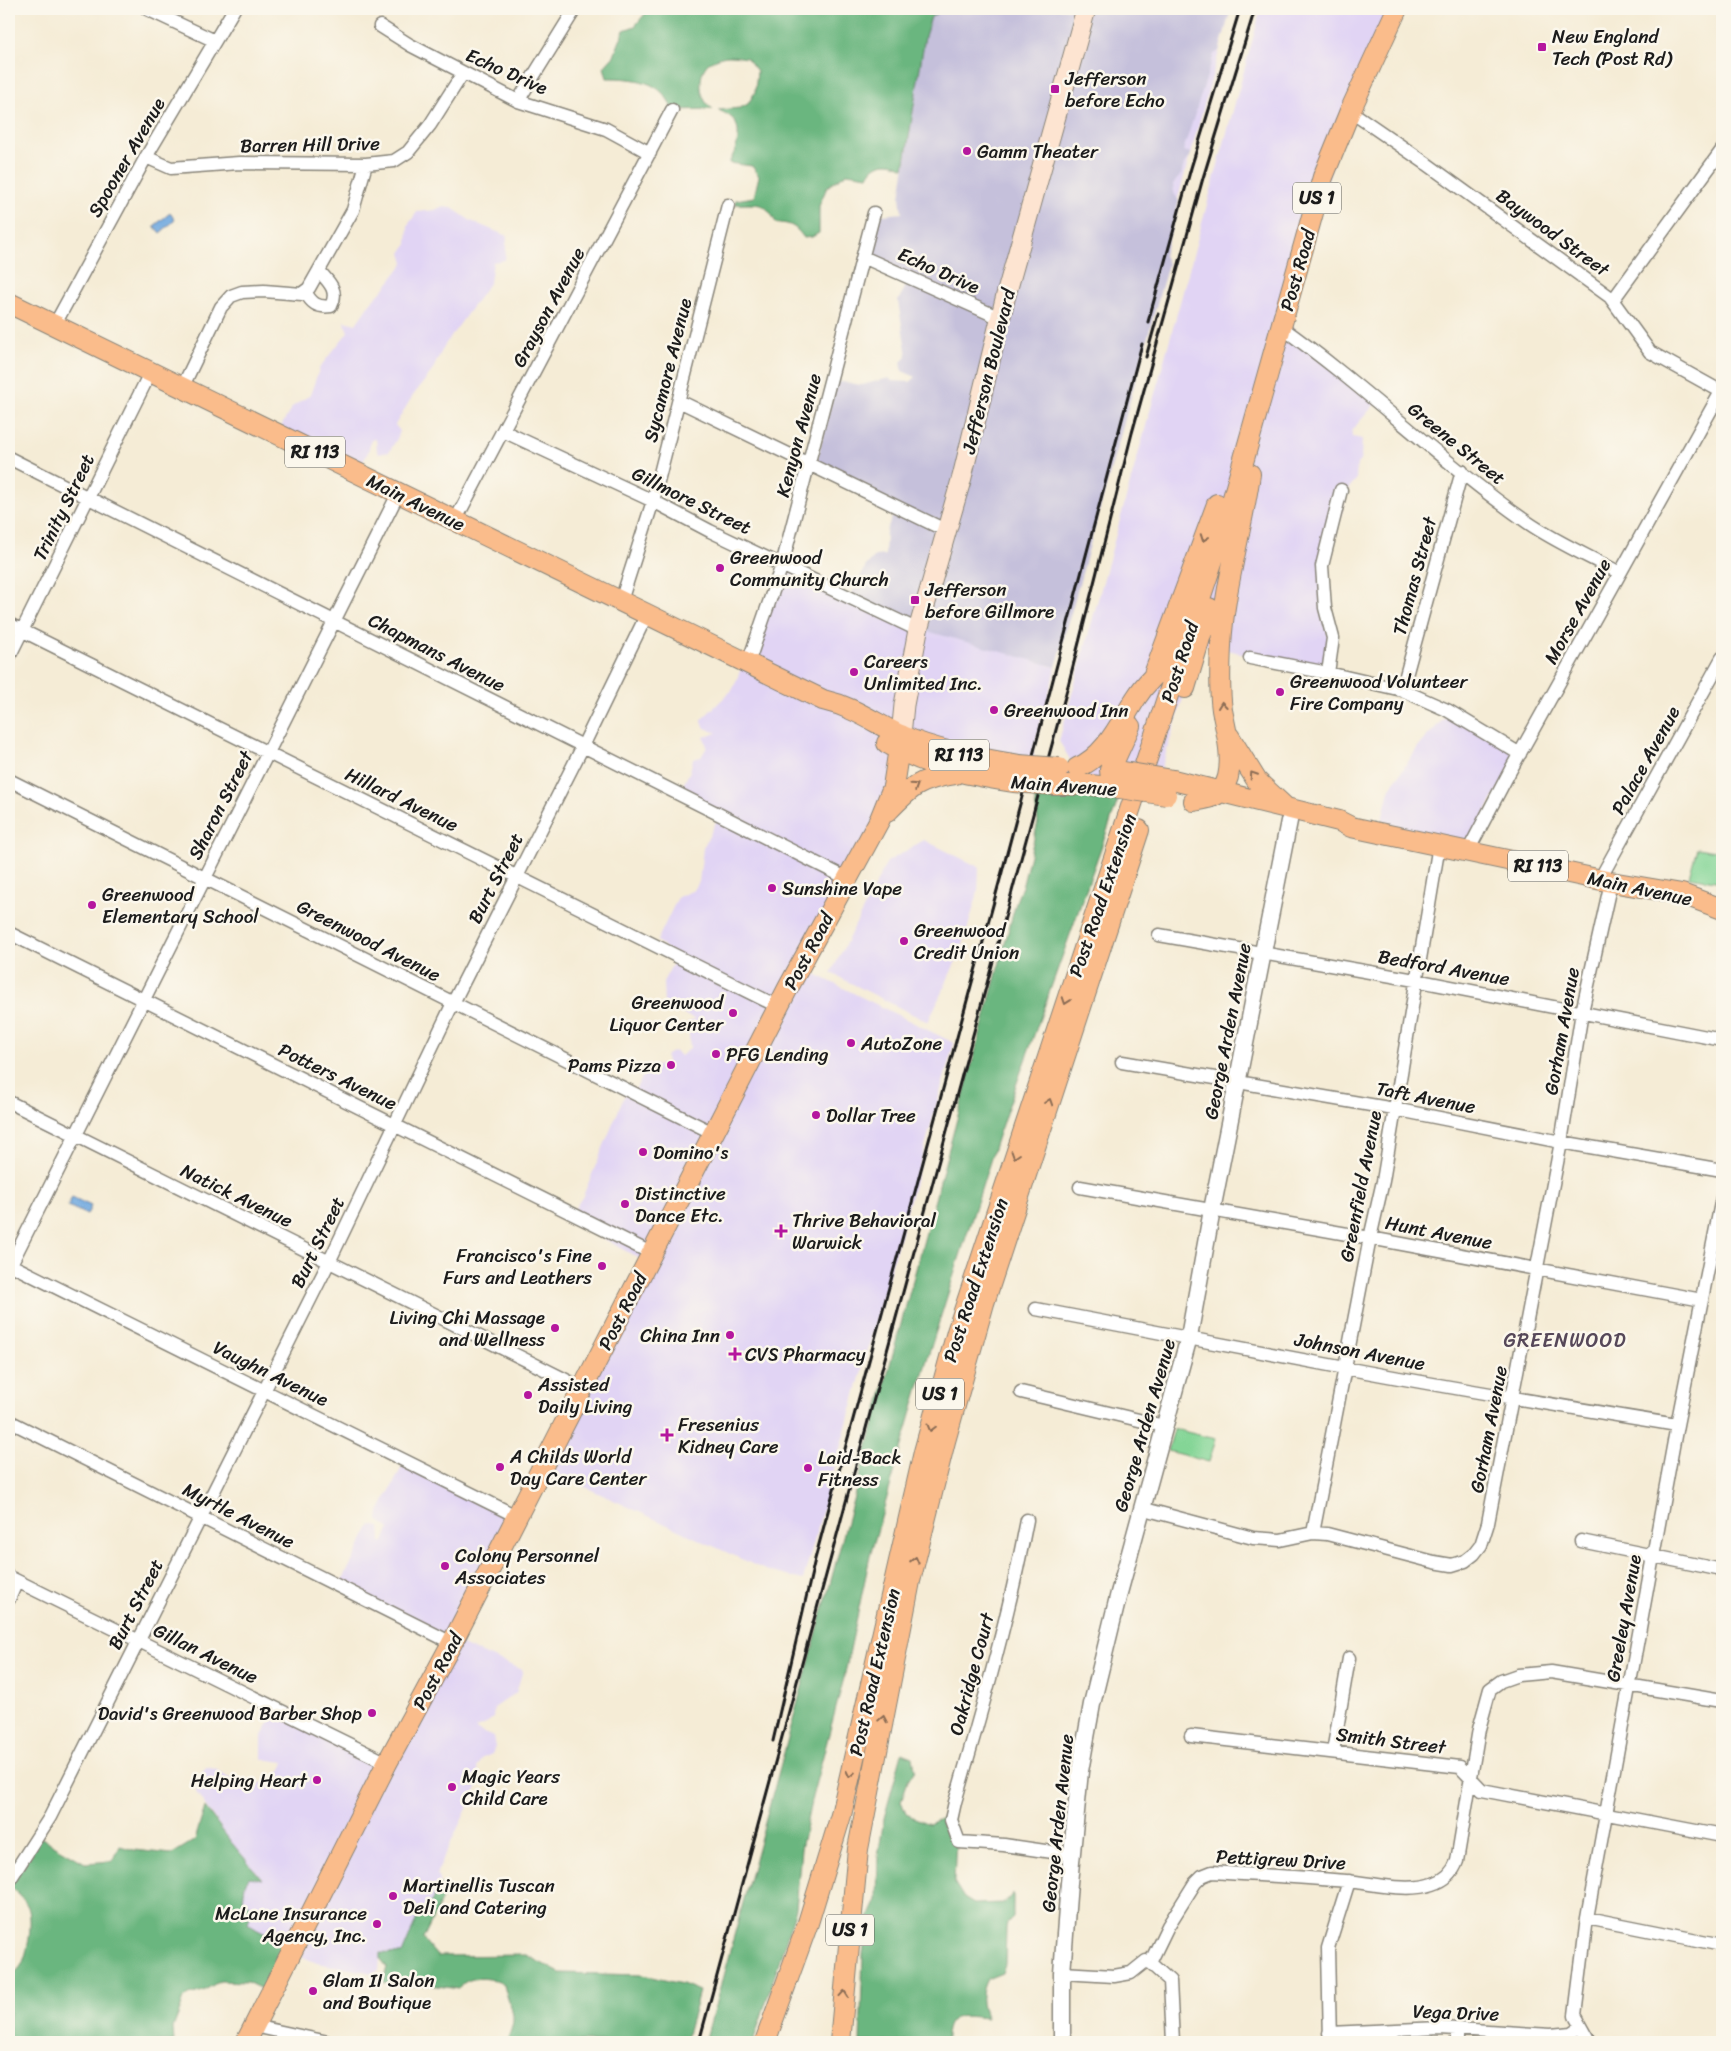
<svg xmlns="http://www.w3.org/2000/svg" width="1731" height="2051" font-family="Sriracha,sans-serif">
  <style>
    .built { fill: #e1d4f4 }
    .industrial { fill: #c5c0db }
    .green { fill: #84d596; stroke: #507859 }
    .forest { fill: #6bb67f; stroke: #44694e }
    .water { fill: #70a8df; stroke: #46627e }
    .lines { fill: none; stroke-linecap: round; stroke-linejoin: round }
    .minor-casing { stroke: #888479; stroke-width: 15 }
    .tertiary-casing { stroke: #888479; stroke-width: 19 }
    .secondary-casing { stroke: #888479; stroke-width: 21 }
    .primary-casing { stroke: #888479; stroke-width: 22 }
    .minor { stroke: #fff; stroke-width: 12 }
    .tertiary { stroke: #fff; stroke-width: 16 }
    .secondary { stroke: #fde4d1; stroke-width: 19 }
    .primary { stroke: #fabc8b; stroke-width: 20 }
    .rail { stroke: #1c1c1c; stroke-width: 3 }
    .primary-bridge-casing { stroke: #888479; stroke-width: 22; stroke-linecap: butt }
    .primary-bridge { stroke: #fabc8b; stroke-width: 20 }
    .oneway { stroke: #8b6c54 }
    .poi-dot { fill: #b5179e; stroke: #fbf7ec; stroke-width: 2 }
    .labels { text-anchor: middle; stroke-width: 5; stroke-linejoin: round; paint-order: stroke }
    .shield { fill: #fbf7ec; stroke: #5f5e5a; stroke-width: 1 }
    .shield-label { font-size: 18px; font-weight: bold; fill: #1c1c1c }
    .poi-label { font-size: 19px; fill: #1c1c1c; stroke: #fbf7ec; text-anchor: start }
    .street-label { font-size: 19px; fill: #1c1c1c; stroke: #fbf7ec }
    .neighbourhood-label { font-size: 20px; letter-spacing: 1px; fill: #564859; stroke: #fbf7ec }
  </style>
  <rect width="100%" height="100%" fill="#fbf7ec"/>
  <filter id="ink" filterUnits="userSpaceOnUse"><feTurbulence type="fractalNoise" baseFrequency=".02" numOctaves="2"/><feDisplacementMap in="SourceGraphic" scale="10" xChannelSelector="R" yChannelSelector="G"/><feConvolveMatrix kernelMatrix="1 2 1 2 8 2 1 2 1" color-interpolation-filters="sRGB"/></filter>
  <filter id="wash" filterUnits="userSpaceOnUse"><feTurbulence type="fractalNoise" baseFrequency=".0096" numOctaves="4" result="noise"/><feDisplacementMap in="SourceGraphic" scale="20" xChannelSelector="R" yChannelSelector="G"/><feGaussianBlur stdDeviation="1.12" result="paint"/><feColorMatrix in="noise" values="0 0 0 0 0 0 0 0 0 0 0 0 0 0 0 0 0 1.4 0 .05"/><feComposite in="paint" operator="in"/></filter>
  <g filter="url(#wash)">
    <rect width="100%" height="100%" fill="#f5ecd6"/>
    <path class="built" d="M1096 9H1231L1047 665 1056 667 1033 750 1038 776 907 762 799 966 954 1043 803 1580 765 1570 542 1467 644 1261 568 1219 583 1196 627 1090H635L648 1066 668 1065 666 1058 667 1055 674 1051 681 1056 690 1048 688 1022 695 1019 674 1011 664 1004 663 982 677 956 657 941 678 897 694 890 699 882 703 848 718 818 678 795 690 771 693 759 701 757 707 747 704 737 717 733 705 728 701 720 733 689 781 566 908 624Z
      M1261 9H1393L1361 74 1283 320 1341 366 1376 403 1352 430 1353 437 1362 439 1361 460 1357 464 1356 480 1348 489 1335 538 1326 586 1329 671 1256 657 1200 643 1159 776 1121 792 1059 773 1075 768 1059 741Z
      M441 207 452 208 471 221 507 236 505 260 493 262 490 282 444 346 432 371 412 397 395 425 400 431 398 437 389 452 379 454 377 451 376 439 371 440 368 452 357 474 277 434 292 407 310 395 320 367 348 332 344 321 356 324 371 302 383 290 404 263 401 253 407 244 408 225 417 212 435 210Z
      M1451 711 1519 751 1464 852 1378 838 1389 790 1420 744Z
      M924 840 979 867 978 892 962 948 928 1022 831 973 887 862Z
      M405 1461 515 1514 452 1641 523 1670 516 1693 494 1708 493 1718 484 1725 475 1728 477 1730 493 1737 495 1747 492 1754 483 1758 477 1768 480 1781 437 1872 440 1885 430 1904 420 1911 402 1955 380 1953 379 1970 373 1973 317 1963 292 1952 291 1946 248 1924 252 1908 243 1902 245 1883 249 1877 262 1878 231 1842 196 1792 198 1780 206 1767 215 1769 254 1792 260 1783 273 1781 280 1773 284 1762 262 1759V1736L276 1709 386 1760 450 1646 341 1583 371 1525 380 1527 381 1542H384L389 1529 378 1520 379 1512Z"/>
    <path class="industrial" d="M945 9H1231L1219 51 1214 54 1183 151 1191 153 1190 157 1184 164 1181 175 1173 184 1174 193 1179 201 1164 255 1168 264 1056 667 923 630 851 595 866 566 875 556 885 555 886 531 897 507 817 461 836 381 862 385 889 378 892 381 910 382 916 377 902 371 901 362 907 356 898 301 909 280 869 261 876 223 882 215 902 213 900 197 925 36 931 17Z"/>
    <path class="green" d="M1697 848 1722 852V882L1689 877Z
      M1174 1429 1216 1439 1209 1462 1168 1451Z"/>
    <path class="forest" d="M649 9H945L931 17 925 36 904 168C890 160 875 161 868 176L847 173 827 187 819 206V233L812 237 804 238C795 226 791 223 776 223 765 199 757 205 734 204L736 200 754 197 759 176 752 166 729 163C736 151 744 130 732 118 728 114 722 112 718 110L740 108 748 104 755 92 757 71 747 58C739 57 727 54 719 58 715 59 708 63 706 66 697 78 700 102 713 109L672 110C664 80 632 78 607 78L604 67 614 56 624 30 635 26Z
      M1121 792 999 1133 926 1363 870 1556 844 1678 812 1797 801 1849 796 1909 753 2042H705L1017 899 1023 884 1038 822 1034 795 1037 793Z
      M902 1753 913 1757 915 1770 908 1781 901 1801 906 1814 929 1824 952 1814 956 1837 954 1882 964 1898 974 1904 1005 1903 1013 1893V1917L1007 1923 1006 1928 1005 1964 1002 1973 987 1979C980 1992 980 2005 987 2018 962 2016 945 2010 946 2042H860L863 1954 868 1920 877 1900 878 1857 884 1818Z
      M205 1807 231 1842 262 1879 249 1877 245 1884 243 1901 252 1907 248 1924 291 1946 270 1993 247 1982 220 1981 203 1991 189 1995 184 1999 173 2028 174 2042H9V1975C14 1973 18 1971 21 1966 28 1955 34 1917 27 1905 23 1898 15 1891 9 1885L40 1837 85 1863 113 1861 120 1846 134 1850 172 1854 195 1840Z
      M440 1885 447 1888 423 1939 437 1956 526 1955 560 1973 643 1975 682 1984 699 1991 685 2042H506C520 2013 510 2012 504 1985 493 1977 466 1974 459 1989L430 1985 407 1986 383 1982 387 1967 380 1958V1953L402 1954 420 1911 430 1904Z"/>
    <path class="water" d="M170 213 175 220 160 233 154 226Z
      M72 1197 91 1206 87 1215 68 1206Z"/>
  </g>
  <g filter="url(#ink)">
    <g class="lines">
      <g class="minor-casing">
        <path id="minor" d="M147 9 215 41
          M380 26 410 45 518 101 606 129 650 153
          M518 101 575 9
          M1350 111 1427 164 1610 297 1650 352 1722 392
          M146 157 171 168 239 163 366 164 394 161 408 152 430 125 463 73
          M863 257 1000 318
          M305 291C311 303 317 308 331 306 339 291 329 282 319 271
          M1613 300 1722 150
          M54 326 146 157 234 9
          M1281 327C1366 387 1441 462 1527 522 1554 541 1590 557 1620 573
          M182 388 221 307 231 296 242 292 264 291 302 294 309 288 353 210 366 164
          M679 401 947 531
          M503 431 653 501 710 531 918 630
          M9 458 848 879
          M455 521 672 110
          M621 601 653 501 728 205
          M9 624 779 1007
          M9 657 150 373
          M1250 658 1328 673 1402 690 1447 710 1520 754
          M748 663 782 565 874 213
          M1328 673 1333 638 1325 608 1322 566 1341 490
          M1402 690 1462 471
          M9 780 713 1133
          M1468 851 1510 771 1722 390
          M1600 879 1722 658
          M9 933 651 1253
          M1159 935 1415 980 1722 1040
          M1122 1062 1394 1109 1561 1142 1722 1170
          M9 1102 582 1388
          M1080 1187 1370 1238 1702 1300
          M9 1264 516 1516
          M9 1268 398 494
          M1036 1309C1139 1328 1242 1349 1345 1368 1455 1389 1566 1407 1677 1425
          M1021 1392 1164 1426
          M9 1421 452 1643
          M1141 1508 1253 1538 1280 1540 1313 1533 1327 1534 1434 1562 1452 1565 1465 1561 1474 1554 1481 1545 1488 1523 1561 1142 1582 1012 1611 882
          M1027 1520C1009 1616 982 1709 955 1802L951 1820 959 1842 1004 1845 1072 1855
          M1313 1533 1370 1238 1383 1181 1439 845
          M1581 1541 1722 1570
          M9 1577 387 1763
          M9 1599 17 1581
          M1191 1736 1460 1767 1482 1790 1722 1836
          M1333 1752 1349 1658
          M9 1881 50 1817 329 1262 453 1003 583 746 647 614
          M1587 1918 1722 1945
          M1150 1963 1168 1926 1195 1883 1202 1876 1212 1872C1257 1875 1301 1877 1346 1881 1373 1883 1406 1893 1433 1884 1445 1880 1453 1873 1457 1861L1479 1729 1490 1689 1501 1681 1518 1675 1551 1672 1722 1701
          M1150 1963 1170 1981 1173 2042
          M1062 1973 1114 1976 1131 1973 1146 1961 1150 1963
          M254 2026 328 2042
          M1457 2029V2042
          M1329 2033 1440 2028 1551 2035 1571 2033 1580 2027
          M1330 2042 1328 1948 1349 1881
          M1590 2042 1575 2015 1587 1918 1677 1425 1722 1198"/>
      </g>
      <g class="tertiary-casing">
        <path id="tertiary" d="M1062 2042V1973L1069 1883 1080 1771 1092 1704 1119 1593 1189 1337 1212 1210 1289 821"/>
      </g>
      <g class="secondary-casing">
        <path id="secondary" d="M901 735 904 705 918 630 962 477 1006 295 1086 9"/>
      </g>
      <g class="primary-casing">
        <path id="primary" d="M9 303 823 700C854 707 873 722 900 735 938 752 979 758 1019 765
          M1185 688 1209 608
          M1229 736 1257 781 1284 806
          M887 743C930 768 965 774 1013 782
          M1077 768C1106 756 1120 723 1136 698 1141 690 1147 683 1153 677L1217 504
          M1173 780 1339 821 1351 827 1611 882 1682 894 1722 909
          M1055 785H1090L1120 788
          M1112 788 1110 770 1130 726
          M1194 801C1212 798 1222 797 1228 777 1233 755 1226 731 1222 710 1219 689 1220 667 1221 646 1224 587 1242 531 1250 474
          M887 812C911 787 919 779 955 774
          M246 2042 387 1763 452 1643 788 988 880 819 893 787 901 735
          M765 2042 808 1923 841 1815 924 1452 957 1332 1231 505 1323 177 1350 111 1397 9
          M840 2042 858 1849 910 1581 945 1441 984 1303 1139 830"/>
      </g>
      <use href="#minor" class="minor"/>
      <use href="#tertiary" class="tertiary"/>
      <use href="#secondary" class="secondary"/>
      <use href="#primary" class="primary"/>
      <path class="rail" d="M1148 322 1191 168 1240 9
        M1146 357 1158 314
        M773 1741 815 1559 1002 872 1142 344
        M699 2042 1069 682 1132 433 1203 178 1255 9"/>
      <g class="primary-bridge-casing">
        <path id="primary-bridge" d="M1019 765 1059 768
          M1124 772 1173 780
          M1013 782 1055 785
          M1120 788 1166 795"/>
      </g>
      <use href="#primary-bridge" class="primary-bridge"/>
    </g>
    <defs><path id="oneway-chevron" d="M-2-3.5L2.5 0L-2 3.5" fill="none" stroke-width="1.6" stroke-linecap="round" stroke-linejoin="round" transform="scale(1.25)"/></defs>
    <g class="oneway">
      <use href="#oneway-chevron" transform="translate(1204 538) rotate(110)"/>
      <use href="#oneway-chevron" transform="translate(1222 705) rotate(-97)"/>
      <use href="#oneway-chevron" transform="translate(1253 775) rotate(-123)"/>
      <use href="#oneway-chevron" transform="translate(915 786) rotate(-33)"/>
      <use href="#oneway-chevron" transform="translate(1066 1001) rotate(109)"/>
      <use href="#oneway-chevron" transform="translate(1049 1102) rotate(-72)"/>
      <use href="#oneway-chevron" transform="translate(1015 1155) rotate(108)"/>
      <use href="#oneway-chevron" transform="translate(931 1428) rotate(105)"/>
      <use href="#oneway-chevron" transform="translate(915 1560) rotate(-76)"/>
      <use href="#oneway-chevron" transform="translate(883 1719) rotate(-79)"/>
      <use href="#oneway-chevron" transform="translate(850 1774) rotate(103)"/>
      <use href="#oneway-chevron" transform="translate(844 1994) rotate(-85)"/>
    </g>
  </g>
  <g class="poi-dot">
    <rect x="1537" y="42" width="10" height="10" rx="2.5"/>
    <rect x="1050" y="84" width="10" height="10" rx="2.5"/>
    <circle cx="967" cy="151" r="5"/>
    <circle cx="720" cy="568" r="5"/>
    <rect x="910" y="595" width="10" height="10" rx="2.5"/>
    <circle cx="854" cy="672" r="5"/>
    <circle cx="1280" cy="692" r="5"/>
    <circle cx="994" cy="710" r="5"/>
    <circle cx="772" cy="888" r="5"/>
    <circle cx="92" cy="905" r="5"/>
    <circle cx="904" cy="941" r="5"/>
    <circle cx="733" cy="1013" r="5"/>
    <circle cx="851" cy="1043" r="5"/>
    <circle cx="716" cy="1054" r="5"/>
    <circle cx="671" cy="1065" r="5"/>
    <circle cx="816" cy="1115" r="5"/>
    <circle cx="643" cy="1152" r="5"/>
    <circle cx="625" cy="1204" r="5"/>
    <path d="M778.5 1223.5h5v5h5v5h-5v5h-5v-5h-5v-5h5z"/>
    <circle cx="602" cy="1266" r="5"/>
    <circle cx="555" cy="1328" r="5"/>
    <circle cx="730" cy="1335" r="5"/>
    <path d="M732.5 1346.5h5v5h5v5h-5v5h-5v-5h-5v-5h5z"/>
    <circle cx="528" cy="1395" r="5"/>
    <path d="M664.5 1427.5h5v5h5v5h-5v5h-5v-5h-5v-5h5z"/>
    <circle cx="500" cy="1467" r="5"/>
    <circle cx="808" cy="1468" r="5"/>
    <circle cx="445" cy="1566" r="5"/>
    <circle cx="372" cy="1713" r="5"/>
    <circle cx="317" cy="1780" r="5"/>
    <circle cx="452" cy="1787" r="5"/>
    <circle cx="393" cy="1896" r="5"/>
    <circle cx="377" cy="1924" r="5"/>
    <circle cx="313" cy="1991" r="5"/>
  </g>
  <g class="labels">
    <g class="shield">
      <rect x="1293" y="182.5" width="48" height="31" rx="4"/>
      <rect x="285" y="436.5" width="60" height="31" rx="4"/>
      <rect x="929" y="739.5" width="60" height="31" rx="4"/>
      <rect x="1508" y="850.5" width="60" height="31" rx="4"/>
      <rect x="916" y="1378.5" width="48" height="31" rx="4"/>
      <rect x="826" y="1914.5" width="48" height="31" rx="4"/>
    </g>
    <g class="shield-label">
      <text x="1317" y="204">US 1</text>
      <text x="315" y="458">RI 113</text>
      <text x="959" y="761">RI 113</text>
      <text x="1538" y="872">RI 113</text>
      <text x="940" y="1400">US 1</text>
      <text x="850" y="1936">US 1</text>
    </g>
    <g class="poi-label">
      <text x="1552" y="43">New England<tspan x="1552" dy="22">Tech (Post Rd)</tspan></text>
      <text x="1065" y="85">Jefferson<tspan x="1065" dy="22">before Echo</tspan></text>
      <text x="977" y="158">Gamm Theater</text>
      <text x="730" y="564">Greenwood<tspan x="730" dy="22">Community Church</tspan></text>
      <text x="925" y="596">Jefferson<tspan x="925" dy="22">before Gillmore</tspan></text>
      <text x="864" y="668">Careers<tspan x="864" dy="22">Unlimited Inc.</tspan></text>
      <text x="1290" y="688">Greenwood Volunteer<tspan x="1290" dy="22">Fire Company</tspan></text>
      <text x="1004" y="717">Greenwood Inn</text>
      <text x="782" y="895">Sunshine Vape</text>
      <text x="102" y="901">Greenwood<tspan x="102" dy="22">Elementary School</tspan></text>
      <text x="914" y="937">Greenwood<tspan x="914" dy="22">Credit Union</tspan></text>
      <text x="723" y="1009" text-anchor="end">Greenwood<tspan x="723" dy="22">Liquor Center</tspan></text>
      <text x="861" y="1050">AutoZone</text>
      <text x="726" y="1061">PFG Lending</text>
      <text x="661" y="1072" text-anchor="end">Pams Pizza</text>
      <text x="826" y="1122">Dollar Tree</text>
      <text x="653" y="1159">Domino's</text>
      <text x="635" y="1200">Distinctive<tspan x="635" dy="22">Dance Etc.</tspan></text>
      <text x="792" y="1227">Thrive Behavioral<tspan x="792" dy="22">Warwick</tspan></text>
      <text x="592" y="1262" text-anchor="end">Francisco's Fine<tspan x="592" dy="22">Furs and Leathers</tspan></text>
      <text x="545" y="1324" text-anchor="end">Living Chi Massage<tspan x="545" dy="22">and Wellness</tspan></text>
      <text x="720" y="1342" text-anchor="end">China Inn</text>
      <text x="745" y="1361">CVS Pharmacy</text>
      <text x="538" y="1391">Assisted<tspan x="538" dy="22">Daily Living</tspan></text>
      <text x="678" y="1431">Fresenius<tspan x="678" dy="22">Kidney Care</tspan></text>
      <text x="510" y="1463">A Childs World<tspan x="510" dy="22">Day Care Center</tspan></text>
      <text x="818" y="1464">Laid-Back<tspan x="818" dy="22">Fitness</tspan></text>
      <text x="455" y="1562">Colony Personnel<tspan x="455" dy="22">Associates</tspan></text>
      <text x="362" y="1720" text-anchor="end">David's Greenwood Barber Shop</text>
      <text x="462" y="1783">Magic Years<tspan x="462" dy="22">Child Care</tspan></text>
      <text x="307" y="1787" text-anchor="end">Helping Heart</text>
      <text x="403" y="1892">Martinellis Tuscan<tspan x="403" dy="22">Deli and Catering</tspan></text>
      <text x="367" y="1920" text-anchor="end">McLane Insurance<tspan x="367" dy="22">Agency, Inc.</tspan></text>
      <text x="323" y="1987">Glam II Salon<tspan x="323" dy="22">and Boutique</tspan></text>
    </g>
    <g class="street-label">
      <text transform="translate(507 71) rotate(24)" y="7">Echo Drive</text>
      <text transform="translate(310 144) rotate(-1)" y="7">Barren Hill Drive</text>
      <text transform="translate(126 157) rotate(-60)" y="7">Spooner Avenue</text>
      <text transform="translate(1553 232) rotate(36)" y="7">Baywood Street</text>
      <text transform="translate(939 270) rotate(24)" y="7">Echo Drive</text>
      <text transform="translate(1297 270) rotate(-74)" y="7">Post Road</text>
      <text transform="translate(548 307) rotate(-62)" y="7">Grayson Avenue</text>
      <text transform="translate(667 370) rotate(-76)" y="7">Sycamore Avenue</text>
      <text transform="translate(988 371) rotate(-76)" y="7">Jefferson Boulevard</text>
      <text transform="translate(798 435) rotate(-75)" y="7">Kenyon Avenue</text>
      <text transform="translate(1457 443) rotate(39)" y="7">Greene Street</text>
      <text transform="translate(692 500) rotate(26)" y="7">Gillmore Street</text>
      <text transform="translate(416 502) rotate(26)" y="7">Main Avenue</text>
      <text transform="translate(63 507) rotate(-64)" y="7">Trinity Street</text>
      <text transform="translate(1414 576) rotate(-75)" y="7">Thomas Street</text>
      <text transform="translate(1577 611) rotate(-61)" y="7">Morse Avenue</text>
      <text transform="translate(437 652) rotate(27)" y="7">Chapmans Avenue</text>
      <text transform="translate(1179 662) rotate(-72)" y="7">Post Road</text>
      <text transform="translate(1645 760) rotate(-61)" y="7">Palace Avenue</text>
      <text transform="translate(1064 785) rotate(4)" y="7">Main Avenue</text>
      <text transform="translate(402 799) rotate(26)" y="7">Hillard Avenue</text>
      <text transform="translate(220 805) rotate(-63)" y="7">Sharon Street</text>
      <text transform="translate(495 878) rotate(-63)" y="7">Burt Street</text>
      <text transform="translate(1640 888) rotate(12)" y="7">Main Avenue</text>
      <text transform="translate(1102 895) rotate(-71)" y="7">Post Road Extension</text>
      <text transform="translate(369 940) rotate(27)" y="7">Greenwood Avenue</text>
      <text transform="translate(808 951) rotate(-62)" y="7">Post Road</text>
      <text transform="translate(1444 967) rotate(10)" y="7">Bedford Avenue</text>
      <text transform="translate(1227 1031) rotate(-79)" y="7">George Arden Avenue</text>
      <text transform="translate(1561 1031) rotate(-80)" y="7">Gorham Avenue</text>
      <text transform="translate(338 1076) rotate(26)" y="7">Potters Avenue</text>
      <text transform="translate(1426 1097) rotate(11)" y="7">Taft Avenue</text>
      <text transform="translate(1360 1186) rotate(-79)" y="7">Greenfield Avenue</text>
      <text transform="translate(237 1195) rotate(26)" y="7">Natick Avenue</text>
      <text transform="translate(1439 1232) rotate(11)" y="7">Hunt Avenue</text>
      <text transform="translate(317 1242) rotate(-64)" y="7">Burt Street</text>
      <text transform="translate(975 1280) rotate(-72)" y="7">Post Road Extension</text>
      <text transform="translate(622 1311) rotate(-63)" y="7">Post Road</text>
      <text transform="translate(1360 1351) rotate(11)" y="7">Johnson Avenue</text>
      <text transform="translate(271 1373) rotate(26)" y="7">Vaughn Avenue</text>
      <text transform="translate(1144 1425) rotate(-74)" y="7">George Arden Avenue</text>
      <text transform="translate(1488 1429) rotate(-79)" y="7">Gorham Avenue</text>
      <text transform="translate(239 1515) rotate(27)" y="7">Myrtle Avenue</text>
      <text transform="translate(135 1604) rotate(-63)" y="7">Burt Street</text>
      <text transform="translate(1623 1618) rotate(-80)" y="7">Greeley Avenue</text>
      <text transform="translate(206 1653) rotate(26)" y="7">Gillan Avenue</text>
      <text transform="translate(437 1671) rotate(-62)" y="7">Post Road</text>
      <text transform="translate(874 1672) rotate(-77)" y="7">Post Road Extension</text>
      <text transform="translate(971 1674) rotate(-75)" y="7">Oakridge Court</text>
      <text transform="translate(1391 1740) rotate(7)" y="7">Smith Street</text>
      <text transform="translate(1057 1823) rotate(-84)" y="7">George Arden Avenue</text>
      <text transform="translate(1281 1859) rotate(3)" y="7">Pettigrew Drive</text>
      <text transform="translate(1456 2012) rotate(2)" y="7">Vega Drive</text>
    </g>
    <g class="neighbourhood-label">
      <text x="1565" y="1347">GREENWOOD</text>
    </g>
  </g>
  <rect width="1731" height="2051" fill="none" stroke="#fbf7ec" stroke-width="30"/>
</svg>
